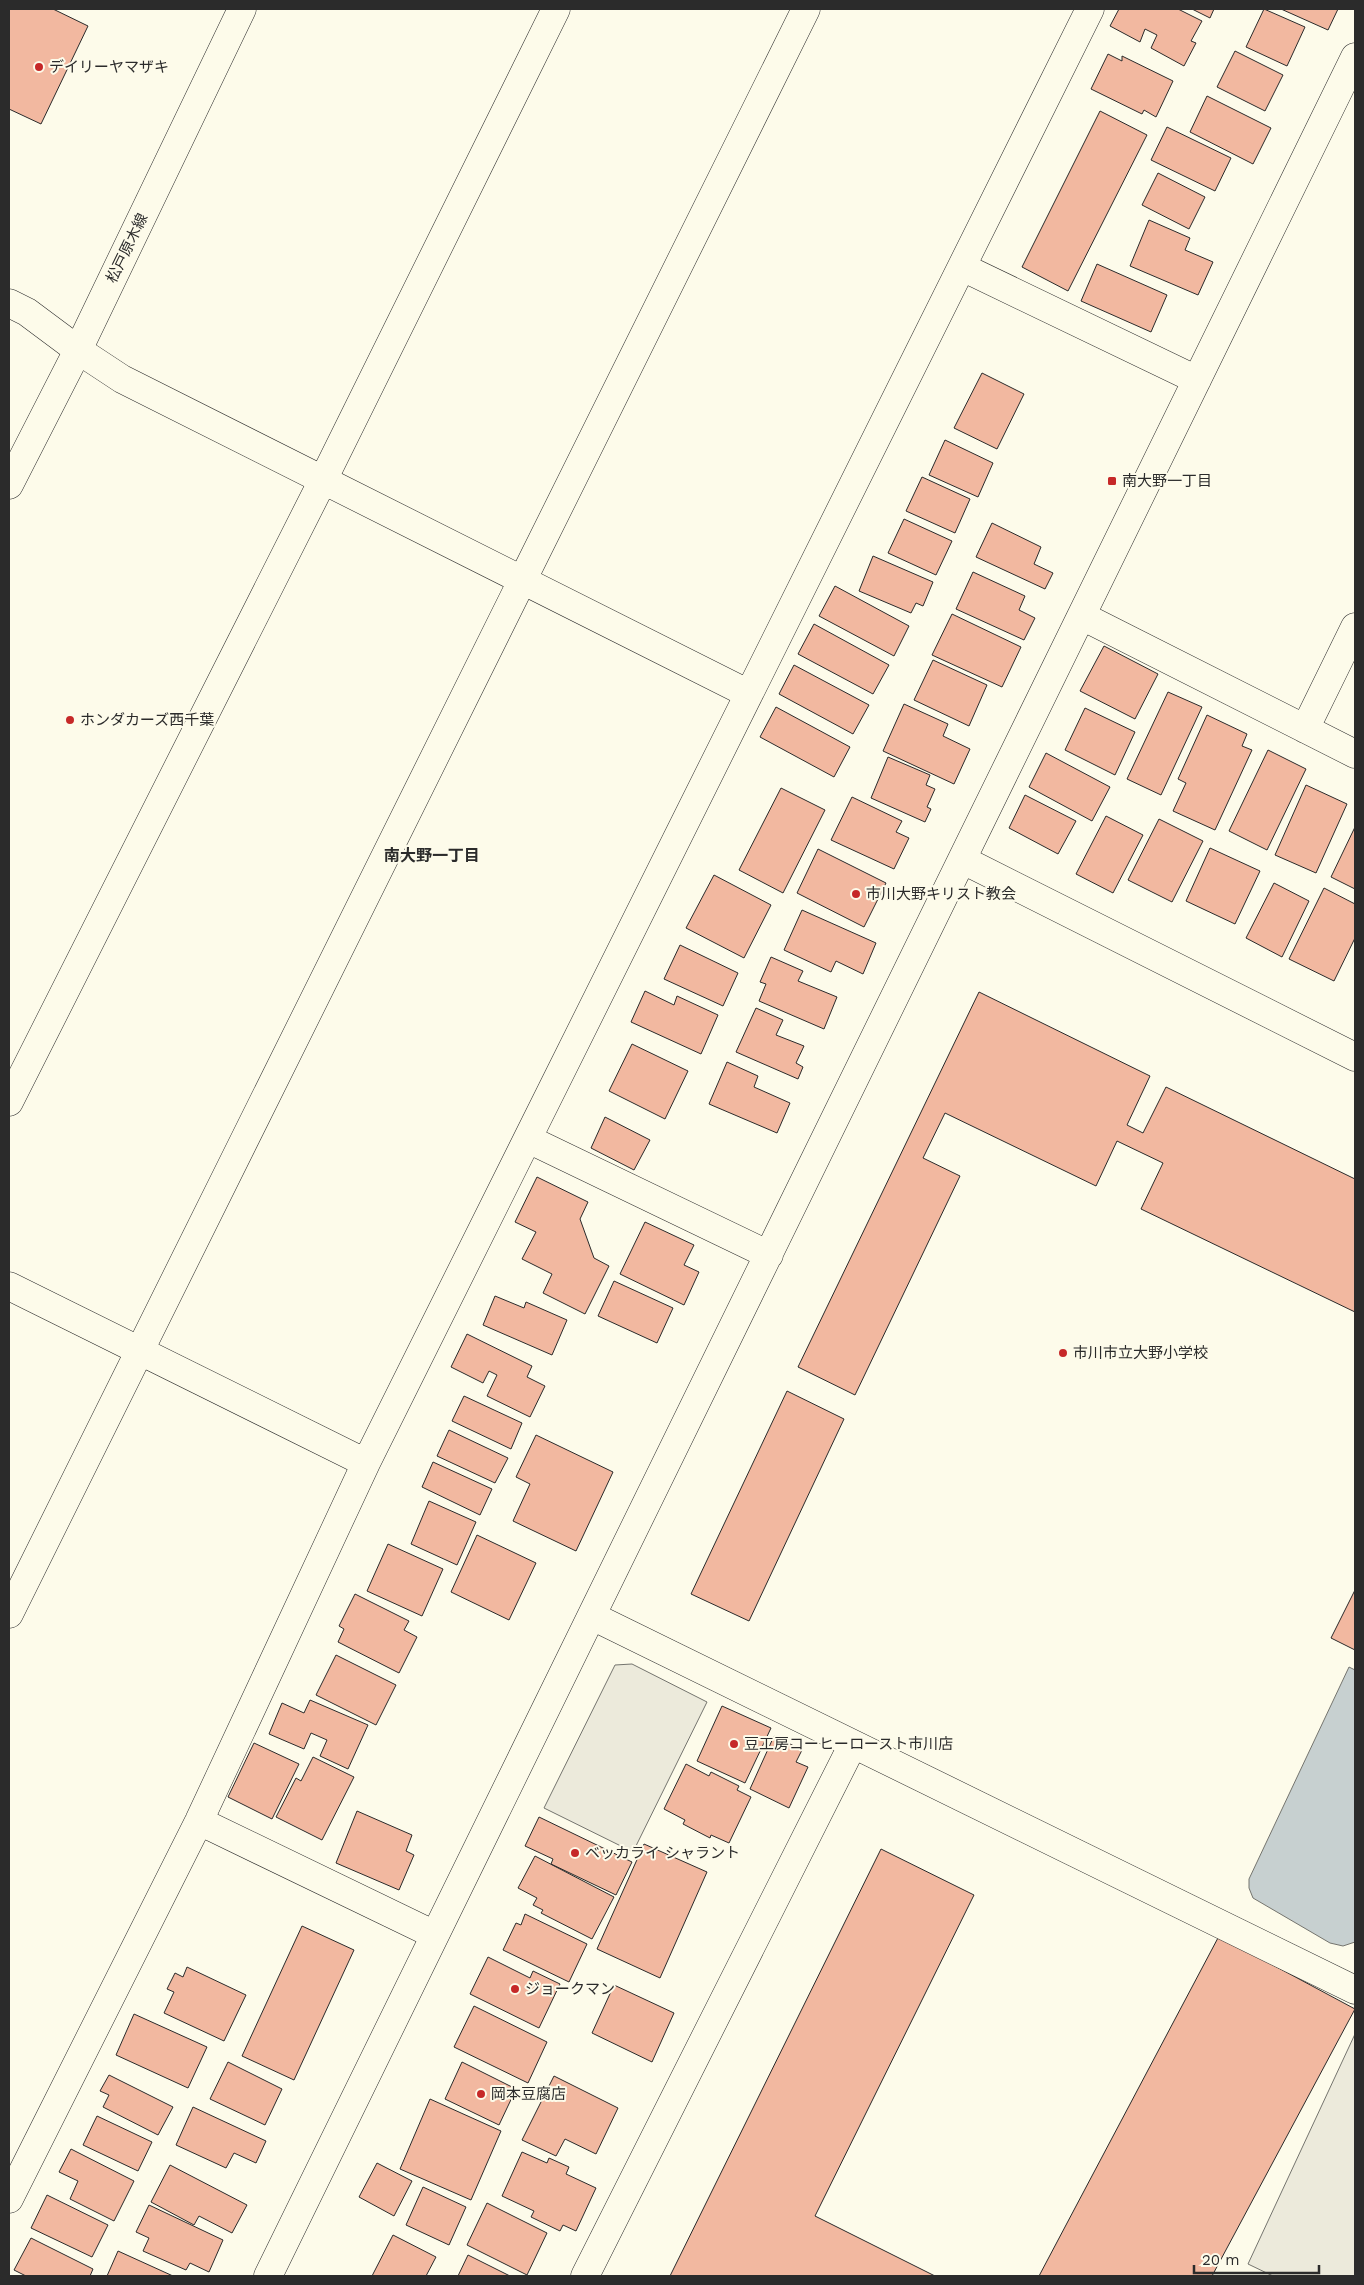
<svg xmlns="http://www.w3.org/2000/svg" width="1364" height="2285" font-family="'Work Sans','Noto Sans JP',sans-serif">
  <style>
    .parking { fill: #eceadb; stroke: #74746e }
    .water { fill: #c7d0d0; stroke: #74746e }
    .building { fill: #f2b8a0; stroke: #2b2b2b }
    .lines { fill: none; stroke-linecap: round; stroke-linejoin: round }
    .minor-casing { stroke: #2b2b2b; stroke-width: 29 }
    .major-casing { stroke: #2b2b2b; stroke-width: 29 }
    .minor { stroke: #fdfbea; stroke-width: 28 }
    .major { stroke: #fdfbea; stroke-width: 28 }
    .poi-dot { fill: #c62828; stroke: #fdfbea; stroke-width: 2 }
    .labels { text-anchor: middle; stroke-width: 4; stroke-linejoin: round; paint-order: stroke }
    .poi-label { font-size: 15px; fill: #2b2b2b; stroke: #fdfbea; text-anchor: start }
    .street-label { font-size: 15px; fill: #2b2b2b; stroke: #fdfbea }
    .neighbourhood-label { font-size: 16px; font-weight: bold; fill: #2b2b2b; stroke: #fdfbea }
  </style>
  <rect width="100%" height="100%" fill="#fdfbea"/>
  <path class="parking" d="M632 1664 707 1702 633 1852 544 1808 615 1665Z
    M1355 2034V2276H1273L1248 2264Z"/>
  <path class="water" d="M1349 1667 1355 1670V1942L1343 1946 1330 1943 1253 1898 1249 1888V1879Z"/>
  <path class="building" d="M9 9H53L88 26 41 124 9 109Z
    M1119 9H1178L1202 21 1191 41 1196 43 1184 66 1151 48 1157 35 1145 29 1140 42 1110 26Z
    M1192 9H1214L1210 18Z
    M1264 9 1305 27 1287 66 1246 47Z
    M1281 9H1338L1328 30Z
    M1235 51 1283 75 1265 111 1217 87Z
    M1108 54 1122 61V56L1173 81 1156 117 1144 110 1142 114 1091 89Z
    M1207 96 1271 128 1253 164 1190 132Z
    M1100 111 1147 135 1068 291 1022 267Z
    M1167 127 1231 158 1215 191 1151 160Z
    M1158 173 1205 197 1189 229 1142 205Z
    M1149 220 1190 238 1185 250 1213 262 1198 295 1130 266Z
    M1097 264 1167 295 1151 332 1081 301Z
    M982 373 1024 394 997 449 954 428Z
    M945 440 993 463 978 497 929 475Z
    M922 477 970 499 955 533 906 511Z
    M904 519 952 541 936 575 888 553Z
    M992 523 1041 547 1034 564 1053 573 1045 589 976 557Z
    M873 556 933 582 923 606 916 603 911 613 859 591Z
    M973 572 1025 596 1019 610 1035 618 1024 640 956 609Z
    M835 586 909 626 894 656 819 616Z
    M952 614 1021 647 1002 687 932 655Z
    M814 624 889 665 873 694 798 654Z
    M1104 646 1158 674 1135 719 1080 691Z
    M933 660 987 685 969 726 914 700Z
    M794 665 869 705 853 734 779 694Z
    M1168 692 1202 707 1161 795 1127 779Z
    M904 704 948 724 943 736 970 749 954 784 883 751Z
    M776 707 850 747 834 777 760 737Z
    M1085 708 1135 732 1115 775 1065 750Z
    M1207 715 1247 734 1242 746 1252 750 1215 830 1173 811 1186 783 1178 779Z
    M1268 750 1306 769 1267 850 1229 831Z
    M1046 753 1110 787 1092 821 1029 787Z
    M888 757 930 775 926 785 935 789 927 807 931 809 925 822 871 798Z
    M1306 785 1347 804 1316 873 1275 855Z
    M781 788 825 810 783 893 739 870Z
    M1025 795 1076 821 1058 854 1009 828Z
    M852 797 902 821 896 832 909 838 894 869 831 840Z
    M1106 816 1143 835 1113 893 1076 874Z
    M1159 819 1203 841 1172 902 1128 880Z
    M1355 827V889L1331 877Z
    M1210 848 1260 871 1235 924 1186 901Z
    M818 849 886 883 864 927 797 893Z
    M714 875 771 905 744 958 686 928Z
    M1274 883 1309 901 1282 957 1246 938Z
    M1324 888 1355 904V938L1334 981 1289 959Z
    M802 910 876 943 863 974 836 961 831 972 784 950Z
    M680 945 738 973 723 1006 664 979Z
    M771 957 803 971 798 981 837 997 824 1029 759 1001 766 984 760 982Z
    M645 991 674 1005 677 996 718 1015 701 1054 631 1022Z
    M979 992 1150 1076 1127 1125 1143 1133 1166 1087 1355 1179V1312L1141 1209 1163 1163 1117 1141 1096 1186 945 1113 923 1158 960 1176 855 1395 798 1367Z
    M756 1008 783 1020 776 1035 804 1046 796 1063 803 1067 798 1079 736 1052Z
    M632 1044 688 1071 665 1119 609 1091Z
    M727 1062 758 1076 754 1087 790 1103 777 1133 709 1104Z
    M605 1117 650 1140 634 1170 591 1148Z
    M537 1177 588 1202 580 1219 594 1258 609 1266 585 1314 543 1293 552 1274 522 1259 536 1232 515 1222Z
    M645 1222 694 1245 684 1265 699 1272 684 1305 620 1274Z
    M614 1281 673 1308 657 1343 598 1316Z
    M495 1296 524 1308 526 1302 567 1320 552 1355 483 1325Z
    M467 1334 532 1366 527 1377 545 1386 530 1417 487 1396 497 1375 489 1371 483 1383 451 1367Z
    M787 1391 844 1419 749 1621 691 1594Z
    M464 1396 522 1423 511 1449 452 1421Z
    M449 1430 508 1458 495 1483 437 1456Z
    M536 1435 613 1472 576 1551 513 1521 530 1484 516 1477Z
    M433 1462 492 1489 480 1515 422 1487Z
    M429 1501 476 1522 457 1565 411 1544Z
    M477 1535 536 1563 509 1620 451 1592Z
    M388 1544 443 1569 422 1616 367 1591Z
    M1355 1590V1650L1331 1638Z
    M355 1594 409 1621 404 1630 417 1637 399 1673 338 1642 344 1629 339 1626Z
    M336 1655 396 1685 376 1725 316 1695Z
    M310 1700 368 1725 348 1769 320 1756 327 1740 311 1733 304 1749 269 1734 282 1703 304 1713Z
    M722 1706 771 1728 745 1783 697 1761Z
    M774 1736 802 1750 796 1762 808 1767 789 1808 750 1789Z
    M254 1743 299 1764 272 1819 228 1797Z
    M313 1757 354 1777 322 1840 276 1817 296 1778 301 1781Z
    M686 1764 709 1776 711 1772 739 1786 737 1790 751 1797 729 1843 711 1835 710 1838 683 1824 685 1820 664 1809Z
    M357 1811 412 1835 406 1851 414 1855 399 1890 336 1863Z
    M539 1817 632 1862 616 1895 551 1864 553 1859 525 1846Z
    M644 1844 707 1872 660 1978 597 1949Z
    M881 1849 974 1895 815 2216 935 2276H670Z
    M535 1856 614 1897 592 1939 541 1913 543 1910 533 1905 537 1898 518 1888Z
    M525 1914 587 1944 569 1982 503 1950 516 1923 521 1925Z
    M302 1926 354 1950 294 2080 242 2056Z
    M1219 1936 1355 2009 1212 2276H1039Z
    M488 1957 530 1978 533 1971 560 1984 539 2028 470 1994Z
    M187 1967 246 1995 224 2041 164 2013 174 1992 167 1989 175 1973 183 1977Z
    M614 1985 674 2013 652 2062 592 2033Z
    M474 2006 547 2042 528 2083 454 2047Z
    M134 2014 207 2047 188 2088 116 2055Z
    M228 2062 282 2089 265 2125 210 2099Z
    M462 2062 516 2089 499 2125 445 2099Z
    M109 2075 173 2107 158 2135 103 2107 109 2095 100 2091Z
    M554 2076 618 2108 596 2154 565 2139 556 2156 522 2140Z
    M430 2099 501 2131 471 2200 400 2169Z
    M193 2107 266 2141 256 2163 234 2153 226 2168 176 2145Z
    M97 2116 152 2142 138 2171 83 2145Z
    M71 2149 134 2181 114 2221 70 2199 78 2181 59 2172Z
    M522 2152 547 2163 549 2158 569 2167 566 2174 596 2188 576 2231 563 2225 560 2231 531 2217 534 2211 502 2196Z
    M377 2163 412 2181 394 2216 359 2197Z
    M170 2165 247 2205 232 2233 199 2216 194 2225 151 2202Z
    M423 2187 466 2207 449 2245 406 2225Z
    M47 2195 108 2225 92 2257 31 2228Z
    M487 2203 547 2233 527 2275 467 2245Z
    M149 2205 223 2240 209 2272 190 2263 186 2270 143 2251 149 2238 136 2232Z
    M393 2235 436 2257 426 2276H372Z
    M31 2238 93 2269 90 2276H26L14 2270Z
    M118 2251 173 2276H107Z
    M468 2255 510 2276H458Z"/>
  <g class="lines">
    <g class="minor-casing">
      <path id="minor" d="M962 267 1197 380
        M9 303 27 312 78 350 122 379 749 694
        M1082 616 1355 754
        M1305 729 1355 627
        M963 860 1355 1057
        M9 1102 323 480 556 9
        M528 1139 769 1255
        M9 1286 366 1463
        M9 1614 806 9
        M592 1616 1355 1990
        M199 1821 435 1935
        M9 2199 199 1821 366 1463 1090 9
        M268 2276 1355 57
        M585 2276 853 1744"/>
    </g>
    <g class="major-casing">
      <path id="major" d="M9 485 78 350 242 9"/>
    </g>
    <use href="#minor" class="minor"/>
    <use href="#major" class="major"/>
  </g>
  <g class="poi-dot">
    <circle cx="39" cy="67" r="5"/>
    <rect x="1107" y="476" width="10" height="10" rx="2.5"/>
    <circle cx="70" cy="720" r="5"/>
    <circle cx="856" cy="894" r="5"/>
    <circle cx="1063" cy="1353" r="5"/>
    <circle cx="734" cy="1744" r="5"/>
    <circle cx="575" cy="1853" r="5"/>
    <circle cx="515" cy="1989" r="5"/>
    <circle cx="481" cy="2094" r="5"/>
  </g>
  <g class="labels">
    <g class="poi-label">
      <text x="49" y="72">デイリーヤマザキ</text>
      <text x="1122" y="486">南大野一丁目</text>
      <text x="80" y="725">ホンダカーズ西千葉</text>
      <text x="866" y="899">市川大野キリスト教会</text>
      <text x="1073" y="1358">市川市立大野小学校</text>
      <text x="744" y="1749">豆工房コーヒーロースト市川店</text>
      <text x="585" y="1858">ベッカライ シャラント</text>
      <text x="525" y="1994">ジョークマン</text>
      <text x="491" y="2099">岡本豆腐店</text>
    </g>
    <g class="street-label">
      <text transform="translate(127 248) rotate(-64)" y="5">松戸原木線</text>
    </g>
    <g class="neighbourhood-label">
      <text x="432" y="861">南大野一丁目</text>
    </g>
  </g>
  <rect width="1364" height="2285" fill="none" stroke="#2b2b2b" stroke-width="20"/>
  <path d="M1194 2265v8h125v-8" fill="none" stroke="#2b2b2b" stroke-width="2.5"/>
  <text x="1202" y="2265" font-size="15" fill="#2b2b2b" stroke="#fdfbea" stroke-width="4" paint-order="stroke">20 m</text>
</svg>
